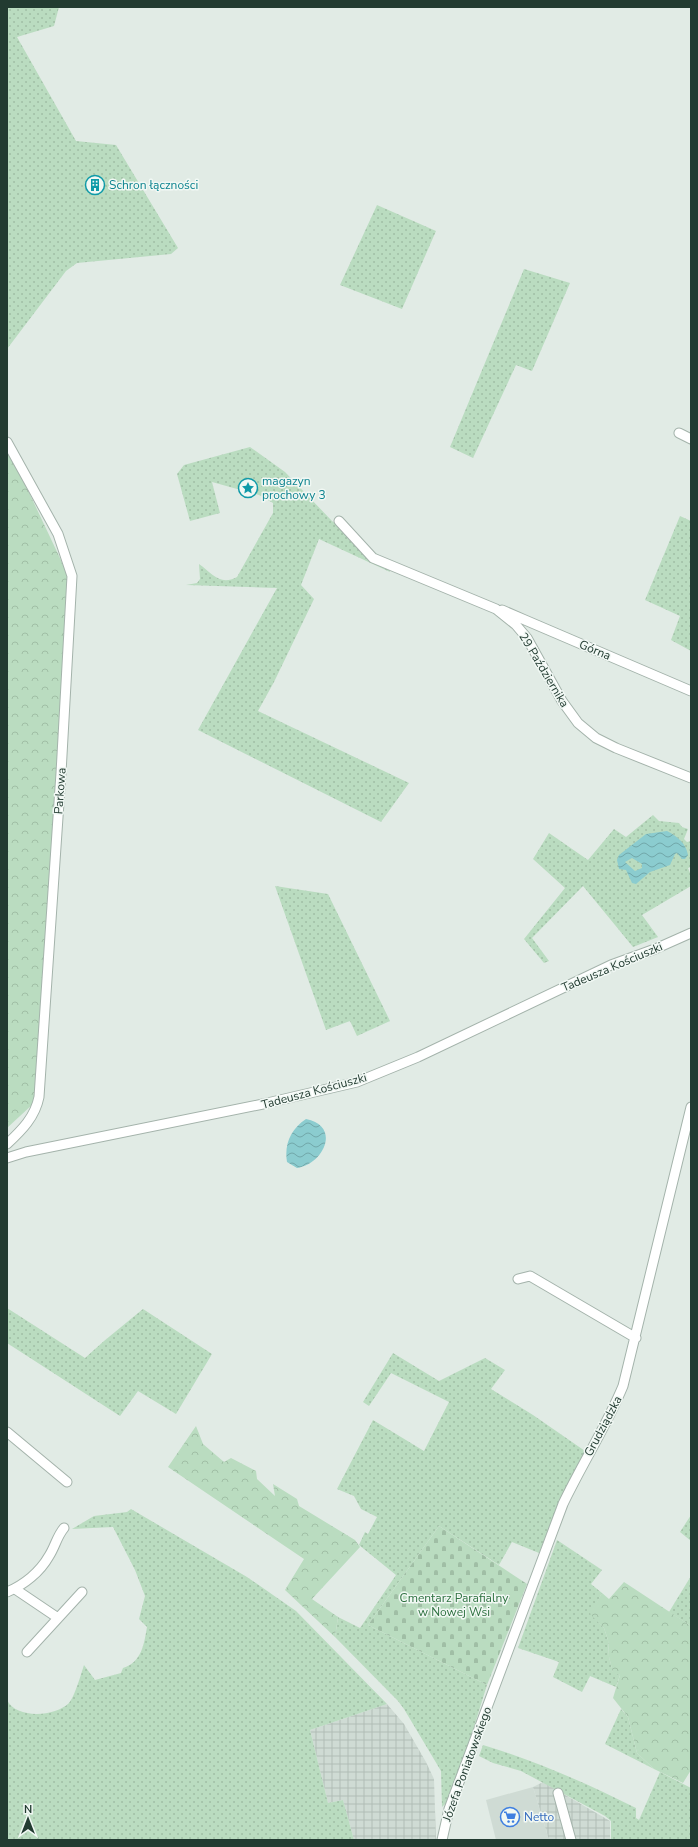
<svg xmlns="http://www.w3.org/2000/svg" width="698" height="1847" font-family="'Nunito Sans',sans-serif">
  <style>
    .built { fill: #cfdbd4 }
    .industrial { fill: url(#industrial-grid) }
    .grass { fill: url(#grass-dots) }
    .forest { fill: url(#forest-crowns) }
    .cemetery { fill: url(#cemetery-stones) }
    .water { fill: url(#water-waves); fill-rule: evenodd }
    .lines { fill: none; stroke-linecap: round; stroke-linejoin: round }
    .minor-casing { stroke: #a4b3ab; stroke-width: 11 }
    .minor { stroke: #fff; stroke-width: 9 }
    .labels { text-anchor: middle; stroke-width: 3; stroke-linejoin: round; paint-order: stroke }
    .culture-label { font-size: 12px; fill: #0d838f; stroke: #f1f8f4; text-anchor: start }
    .street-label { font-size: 12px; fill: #223b31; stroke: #f1f8f4 }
    .park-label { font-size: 12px; fill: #2e7140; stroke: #f1f8f4 }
    .shop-label { font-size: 12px; fill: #366cbe; stroke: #f1f8f4; text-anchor: start }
  </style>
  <defs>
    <pattern id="industrial-grid" width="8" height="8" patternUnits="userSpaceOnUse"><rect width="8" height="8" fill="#cfdbd4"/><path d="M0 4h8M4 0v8" fill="none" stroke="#b1bdb6"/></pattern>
    <pattern id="grass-dots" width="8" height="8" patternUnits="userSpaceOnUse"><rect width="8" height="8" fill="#badcc0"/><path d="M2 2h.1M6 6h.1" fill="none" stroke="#a0bea5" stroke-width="1.8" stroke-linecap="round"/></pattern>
    <pattern id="forest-crowns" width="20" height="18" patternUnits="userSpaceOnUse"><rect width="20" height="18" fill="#badcc0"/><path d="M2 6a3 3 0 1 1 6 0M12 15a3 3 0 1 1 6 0" fill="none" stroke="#a0bea5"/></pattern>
    <pattern id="cemetery-stones" width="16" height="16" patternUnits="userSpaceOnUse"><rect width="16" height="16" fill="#badcc0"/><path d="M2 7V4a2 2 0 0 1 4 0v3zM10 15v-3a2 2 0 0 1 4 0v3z" fill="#a0bea5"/></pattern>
    <pattern id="water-waves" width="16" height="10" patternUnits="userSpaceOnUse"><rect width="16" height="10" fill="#8bcccf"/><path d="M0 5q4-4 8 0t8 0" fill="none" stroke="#71a7a9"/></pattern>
  </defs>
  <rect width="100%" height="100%" fill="#e1ebe5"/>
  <path class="built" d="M533 1787 549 1840H496L486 1800Z"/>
  <path class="industrial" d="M387 1704 404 1724 426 1762 434 1779 436 1840H354L343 1800 328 1803 310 1730Z
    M543 1782 610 1821V1840H549L533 1787Z"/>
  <path class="grass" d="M7 7H59L54 26 17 37 76 141 116 145 178 248 171 254 77 263 66 271 7 349Z
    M377 205 436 231 402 309 340 285Z
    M524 269 570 283 532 371 516 365 473 458 450 447Z
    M250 447 285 472 332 521 388 562 390 572 319 539 301 585 314 599 274 682 258 711 409 783 381 822 198 730 277 588 186 585 197 583 200 579 199 564C213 574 220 586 237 577L273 513V503L259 495 212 482 220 513 190 521 177 474 184 465Z
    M680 516 691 521V651L671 640 680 616 645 600Z
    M653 815 659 821 679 823 682 827 688 829 684 839 687 842 691 841V867L688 868 691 875V886L642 915 658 937 633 947 583 886 532 938 549 961 544 963 524 939 565 888 533 859 549 833 588 860 614 829 626 837Z
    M275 886 328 894 390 1021 357 1036 350 1021 326 1030Z
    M7 1308 85 1358 104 1341 143 1309 212 1354 176 1414 138 1391 120 1416 7 1343Z
    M393 1353 439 1381 485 1358 505 1370 491 1389 533 1415 585 1451 559 1503 539 1553 512 1542 499 1565 439 1526 368 1625 487 1685 469 1743 447 1802 442 1807 441 1771 404 1709 398 1701 335 1637 338 1617 360 1628 396 1575 359 1545 365 1532 368 1534 377 1517 361 1509 354 1496 337 1489 373 1420 424 1451 449 1402 391 1373 369 1406 363 1402Z
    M131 1509 247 1577 296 1611 387 1704 310 1730 328 1803 343 1800 354 1840H7V1700C16 1719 55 1717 69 1703 75 1696 81 1674 84 1665L95 1680 121 1673 123 1668C142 1662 144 1644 147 1627L139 1619 145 1596 135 1570 113 1527 72 1529 94 1516 127 1512Z
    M691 1515V1541L680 1532Z
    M557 1540 602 1570 591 1584 602 1593 591 1614 604 1628 608 1640 609 1657 613 1672 620 1675 616 1687 590 1676 582 1692 553 1677 559 1662 518 1648Z
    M691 1576V1626L669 1612Z
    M621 1709 628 1717 637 1753 654 1769 605 1744Z
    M483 1745C536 1761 586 1783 636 1808V1818L639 1820 660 1772 691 1788V1840H611V1821L605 1816 521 1771 493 1763 479 1756Z"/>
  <path class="forest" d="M7 446 68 575 37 1092 33 1104 7 1128Z
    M196 1426 203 1444 224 1462 231 1458 256 1471 257 1479 275 1496 273 1484 297 1499 299 1506 355 1540 360 1547 312 1599 338 1617 335 1637 285 1590 304 1559 168 1467Z
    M624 1582 691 1626V1770L683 1783 654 1769 637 1753 628 1717 613 1698 620 1675 613 1673 609 1657 608 1640 604 1628 590 1614 602 1593 609 1599Z"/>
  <path class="cemetery" d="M439 1526 527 1584 487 1685 368 1625Z"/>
  <path class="water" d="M667 831C677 836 686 843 688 855L685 859H682L677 853 675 854 670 865 650 872 636 884 632 883 626 870 619 869 617 860 619 855 646 834ZM632 858 642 864V868L635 871 625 862Z
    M306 1119C342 1126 323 1165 297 1168L287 1162C284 1144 291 1129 306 1119Z"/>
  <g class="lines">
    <g class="minor-casing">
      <path id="minor" d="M679 433 691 439
        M7 442 58 534 72 576 61 773 39 1097C35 1117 22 1130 7 1144
        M339 521 373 558 496 609 516 625 527 638 562 701 578 723 596 738 616 748 691 778
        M500 611 502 610 525 620 691 691
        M7 1158 26 1152 263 1104 357 1082 418 1057 611 965 655 949 691 933
        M518 1279 530 1276 636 1338
        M7 1432 67 1482
        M15 1589 58 1618
        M7 1592C24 1585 40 1572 49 1556 55 1547 57 1536 64 1528
        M27 1652 82 1592
        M558 1793 571 1840
        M442 1840 449 1809 563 1504C582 1464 606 1427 623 1386L691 1107"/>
    </g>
    <use href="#minor" class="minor"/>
  </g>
  <defs>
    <g id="building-ring" transform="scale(1)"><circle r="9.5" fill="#f1f8f4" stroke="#0f9aa8" stroke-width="1.5"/><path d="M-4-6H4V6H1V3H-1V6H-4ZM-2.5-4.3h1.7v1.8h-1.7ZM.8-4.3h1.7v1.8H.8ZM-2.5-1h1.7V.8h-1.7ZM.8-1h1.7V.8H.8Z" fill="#0f9aa8"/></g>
    <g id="sight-ring" transform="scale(1)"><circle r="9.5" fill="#f1f8f4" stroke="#0f9aa8" stroke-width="1.5"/><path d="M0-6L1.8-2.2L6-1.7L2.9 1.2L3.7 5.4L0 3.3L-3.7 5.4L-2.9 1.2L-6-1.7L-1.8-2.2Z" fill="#0f9aa8"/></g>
    <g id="supermarket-ring" transform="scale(1)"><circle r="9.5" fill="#f1f8f4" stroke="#3f7fe0" stroke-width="1.5"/><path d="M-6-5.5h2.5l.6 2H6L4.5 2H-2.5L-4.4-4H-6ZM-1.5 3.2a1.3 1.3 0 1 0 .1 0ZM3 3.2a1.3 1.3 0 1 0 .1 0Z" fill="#3f7fe0"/></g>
  </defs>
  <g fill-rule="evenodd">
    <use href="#building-ring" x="95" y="185"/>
    <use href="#sight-ring" x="248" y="488"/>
    <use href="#supermarket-ring" x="510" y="1817"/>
  </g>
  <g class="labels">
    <g class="culture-label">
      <text x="109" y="189">Schron łączności</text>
      <text x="262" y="485">magazyn<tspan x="262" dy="14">prochowy 3</tspan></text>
    </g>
    <g class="street-label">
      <text transform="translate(595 650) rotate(23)" y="4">Górna</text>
      <text transform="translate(544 670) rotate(59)" y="4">29 Października</text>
      <text transform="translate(60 791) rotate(-86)" y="4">Parkowa</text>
      <text transform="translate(612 967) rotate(-23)" y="4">Tadeusza Kościuszki</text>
      <text transform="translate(314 1091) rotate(-15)" y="4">Tadeusza Kościuszki</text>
      <text transform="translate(603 1426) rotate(-62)" y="4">Grudziądzka</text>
      <text transform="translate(467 1764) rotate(-70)" y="4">Józefa Poniatowskiego</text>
    </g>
    <g class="park-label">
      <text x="454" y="1602">Cmentarz Parafialny<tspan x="454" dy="14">w Nowej Wsi</tspan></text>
    </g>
    <g class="shop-label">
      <text x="524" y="1821">Netto</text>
    </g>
  </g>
  <rect width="698" height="1847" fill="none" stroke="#223b31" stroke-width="16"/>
  <g transform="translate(28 1819)" stroke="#f1f8f4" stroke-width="3" paint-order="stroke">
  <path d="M0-3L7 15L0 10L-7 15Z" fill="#223b31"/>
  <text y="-6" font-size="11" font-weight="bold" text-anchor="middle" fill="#223b31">N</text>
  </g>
</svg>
